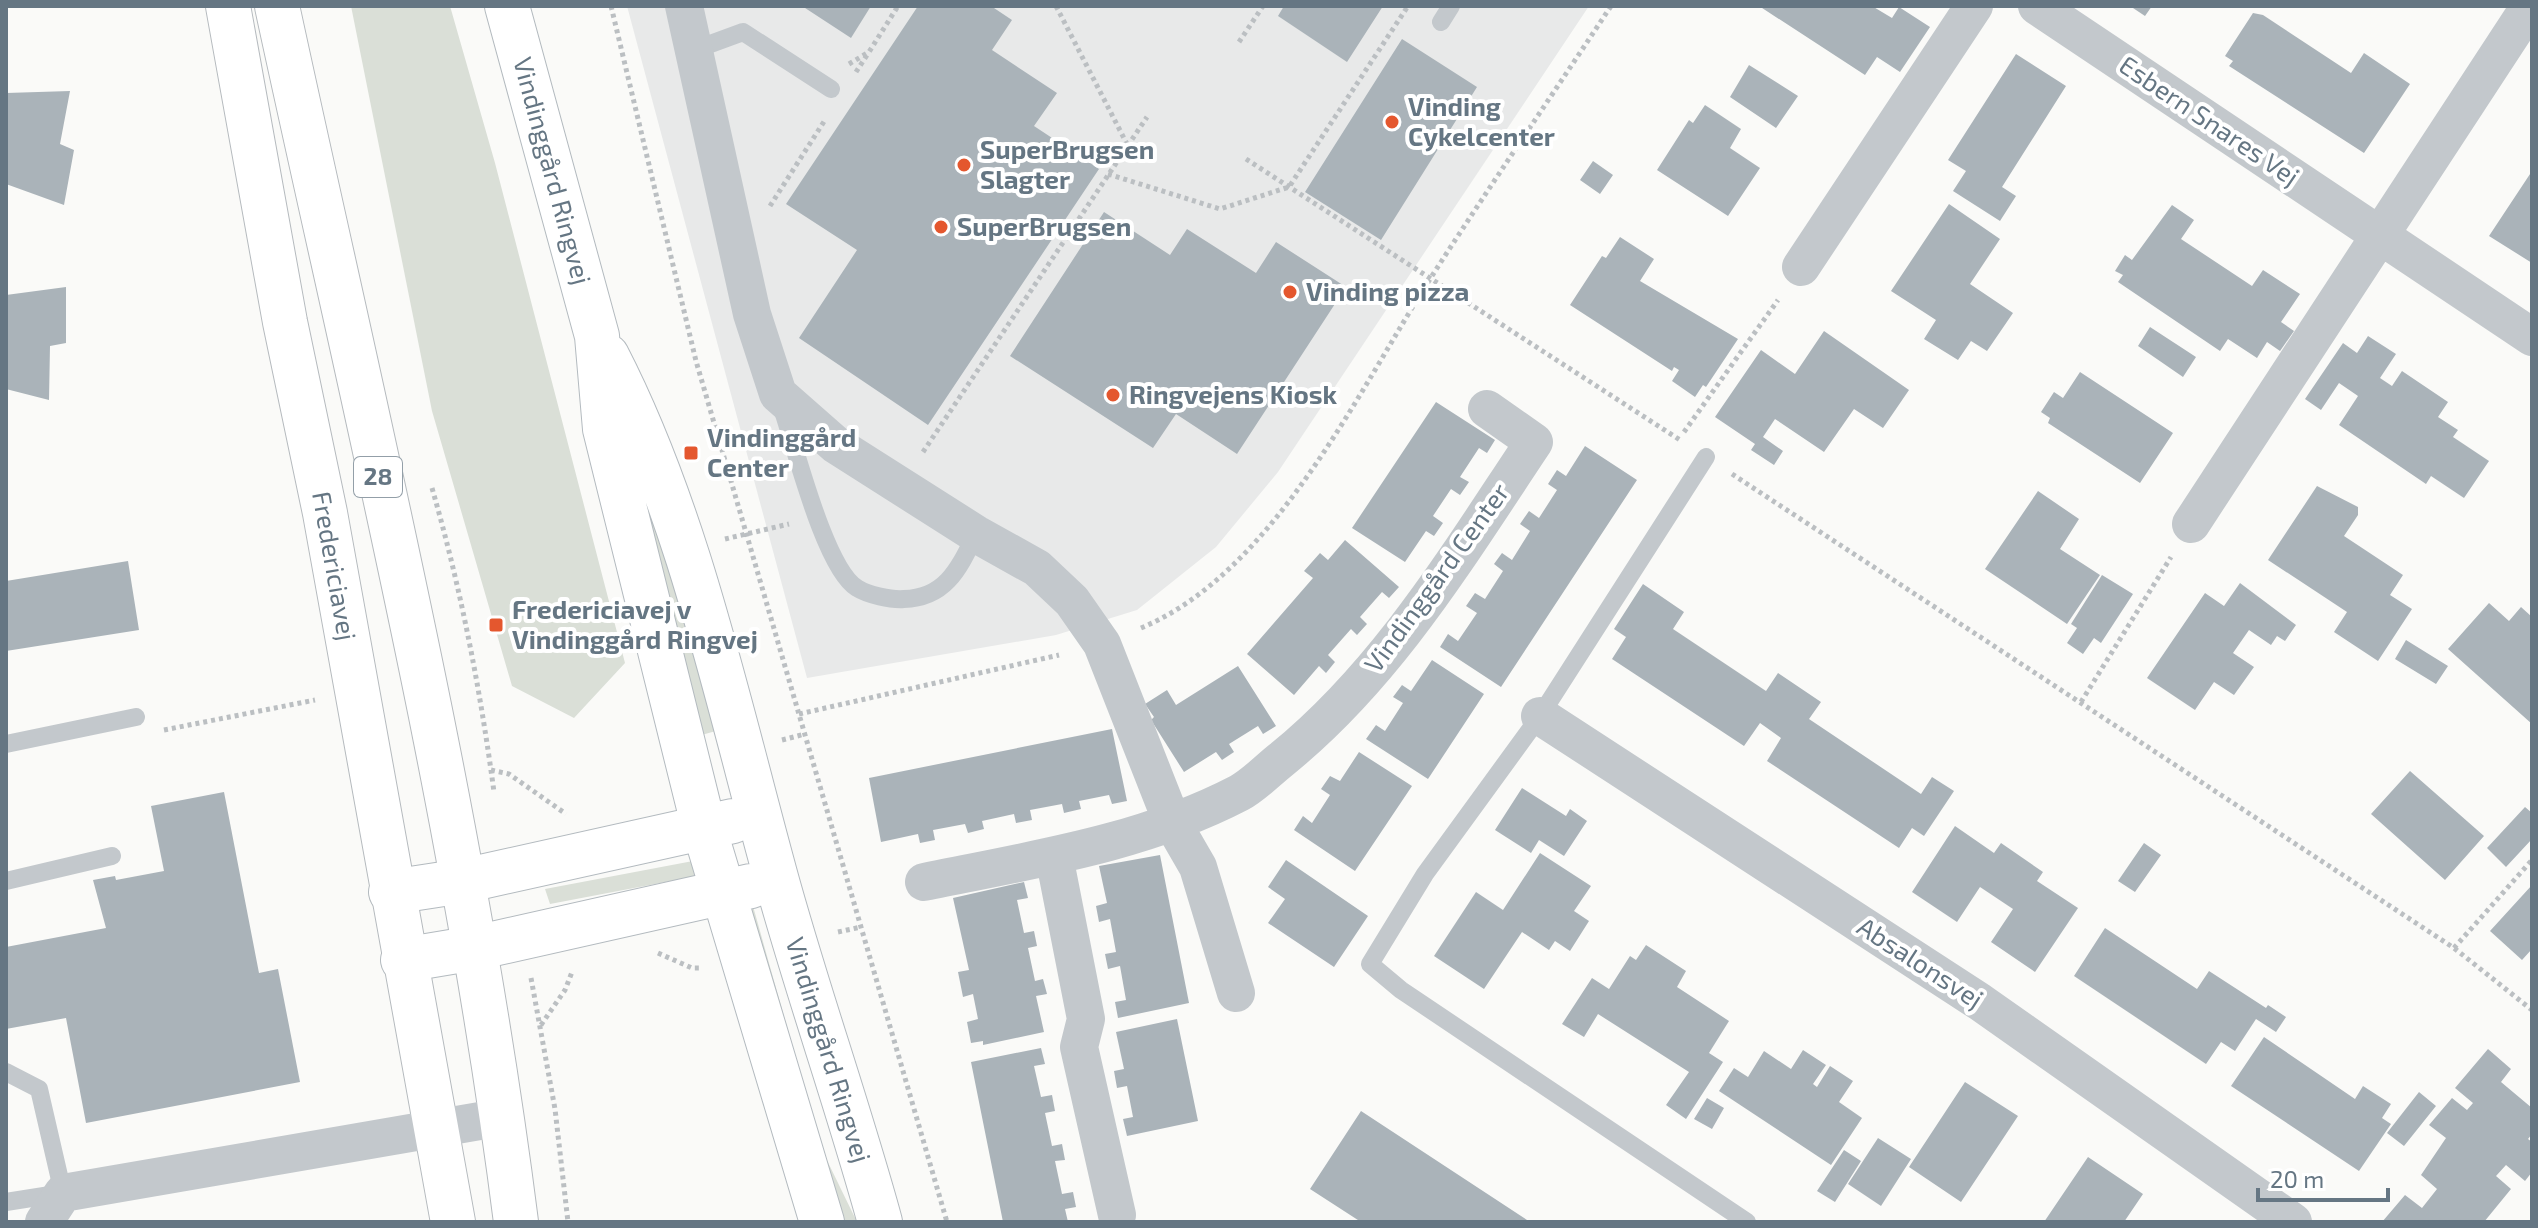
<svg xmlns="http://www.w3.org/2000/svg" width="2538" height="1228" font-family="'Exo 2',sans-serif">
  <style>
    .built { fill: #e8e9e9 }
    .green { fill: #dadfd7 }
    .building { fill: #aab3b9 }
    .lines { fill: none; stroke-linecap: round; stroke-linejoin: round }
    .secondary-casing { stroke: #b3babf; stroke-width: 46 }
    .primary-casing { stroke: #b5babe; stroke-width: 46 }
    .path { stroke: #bbbfc2; stroke-width: 5; stroke-dasharray: 4 4; stroke-linecap: butt }
    .lane { stroke: #c3c8cc; stroke-width: 18 }
    .street { stroke: #c3c8cc; stroke-width: 38 }
    .secondary { stroke: #fff; stroke-width: 44 }
    .primary { stroke: #fff; stroke-width: 44 }
    .poi-dot { fill: #e4572e; stroke: #fff; stroke-width: 3 }
    .labels { text-anchor: middle; stroke-width: 8; stroke-linejoin: round; paint-order: stroke }
    .shield { fill: #fff; stroke: #939fa8; stroke-width: 2 }
    .shield-label { font-size: 24px; font-weight: bold; fill: #657683 }
    .poi-label { font-size: 26px; font-weight: bold; fill: #657683; stroke: #fff; text-anchor: start }
    .street-label { font-size: 26px; fill: #657683; stroke: #fff }
  </style>
  <rect width="100%" height="100%" fill="#fafaf8"/>
  <path class="built" d="M627 6H1589L1278 472 1216 547 1137 610 1056 635 807 678Z"/>
  <path class="green" d="M351 6H450L495 163 625 663 574 718 512 686 432 411Z
    M622 425 723 729 698 736Z
    M693 861 697 876 550 904 545 889Z
    M746 897 751 899 821 1148 857 1222H833Z"/>
  <path class="building" d="M802 6H871L851 38Z
    M918 6H991L1012 20 992 50 1057 93 1034 126 1099 169 928 425 799 338 857 250 786 204Z
    M1284 6H1383L1347 62 1278 16Z
    M1759 6H1872L1892 18 1899 7 1930 27 1900 72 1877 57 1865 75Z
    M2130 6H2152L2145 16Z
    M2253 13 2263 15 2351 73 2364 53 2410 84 2364 153 2229 66 2233 61 2225 56Z
    M1402 39 1477 87 1381 240 1305 192Z
    M2016 54 2066 86 2002 187 2016 196 2000 221 1953 191 1966 171 1948 160Z
    M1749 65 1798 96 1776 128 1730 97Z
    M70 91 60 144 74 150 64 205 6 184V93Z
    M1705 105 1741 129 1730 148 1760 168 1728 216 1657 170 1689 120 1693 123Z
    M1593 161 1613 175 1600 194 1580 180Z
    M2532 171V263L2489 236Z
    M1949 204 2000 239 1970 284 2013 313 1987 351 1971 341 1958 360 1924 339 1936 320 1891 291Z
    M2172 205 2194 220 2181 239 2252 286 2263 270 2300 294 2281 322 2294 331 2280 351 2267 342 2257 358 2228 339 2220 351 2118 282 2123 275 2115 271 2125 255 2132 260Z
    M1104 212 1170 255 1187 229 1256 273 1276 242 1346 287 1237 454 1176 414 1153 448 1010 356Z
    M1620 237 1654 259 1640 281 1738 339 1706 387 1703 385 1695 397 1672 381 1679 370 1674 367 1672 371 1570 305 1602 256 1606 258Z
    M66 287V343L50 346 49 400 6 389V295Z
    M2150 327 2196 357 2183 377 2138 346Z
    M1824 331 1909 390 1883 428 1854 409 1824 452 1775 419 1763 437 1783 451 1774 465 1751 450 1755 444 1715 417 1761 350 1795 374Z
    M2368 336 2396 354 2380 378 2392 386 2402 371 2448 402 2438 417 2458 430 2453 437 2489 461 2464 498 2431 476 2426 484 2339 425 2358 396 2339 383 2321 410 2305 399 2343 343 2357 353Z
    M2080 372 2173 433 2140 483 2048 423 2050 418 2041 412 2054 392 2063 398Z
    M1436 402 1495 440 1487 453 1479 448 1460 477 1469 482 1460 495 1451 489 1433 516 1443 523 1434 536 1426 531 1405 562 1352 528Z
    M1585 446 1637 480 1501 687 1440 647 1448 634 1458 641 1477 613 1466 606 1475 593 1485 599 1503 571 1494 564 1502 553 1512 560 1530 531 1520 524 1529 511 1539 518 1557 490 1548 484 1557 470 1566 476Z
    M2317 486 2358 507V515L2344 536 2403 575 2390 595 2412 609 2378 661 2334 632 2347 612 2268 560Z
    M2038 491 2079 519 2060 549 2100 575 2067 624 1985 569Z
    M1345 540 1399 587 1389 598 1382 592 1360 617 1367 624 1357 635 1351 629 1328 655 1335 662 1326 673 1319 666 1294 695 1247 654 1313 578 1304 571 1320 553 1328 560Z
    M128 561 139 630 6 651V581Z
    M2102 575 2133 594 2101 643 2094 638 2083 654 2067 643 2077 628 2071 624Z
    M2240 583 2296 625 2285 641 2277 636 2271 645 2249 630 2233 653 2254 667 2234 695 2214 682 2195 710 2147 678 2205 593 2224 606Z
    M1643 584 1684 612 1673 629 1766 691 1778 673 1821 702 1809 719 1921 794 1932 777 1954 791 1924 836 1912 828 1899 848 1767 761 1781 738 1760 723 1744 746 1612 659 1626 637 1614 629Z
    M2489 603 2509 621 2521 607 2532 617V724L2448 649Z
    M2406 640 2448 666 2436 684 2395 659Z
    M1432 660 1484 694 1428 779 1366 739 1376 725 1385 731 1403 703 1393 697 1402 685 1411 691Z
    M1238 666 1276 726 1263 734 1258 726 1229 744 1234 752 1222 760 1216 752 1184 772 1151 720 1154 717 1145 704 1167 690 1176 705Z
    M1112 729 1127 801 1112 804 1109 795 1079 801 1081 809 1064 813 1062 804 1030 810 1032 820 1016 823 1014 814 982 821 984 829 968 833 965 824 933 830 935 840 920 843 918 834 881 842 869 778Z
    M1359 752 1412 786 1355 871 1294 830 1303 816 1312 823 1330 795 1321 789 1330 776 1340 781Z
    M2410 771 2484 836 2445 880 2371 814Z
    M1522 788 1566 816 1570 809 1587 821 1564 856 1539 840 1531 853 1495 830Z
    M224 792 259 973 278 969 300 1082 86 1123 66 1018 6 1029V947L106 928 93 880 115 876 116 880 164 871 151 806Z
    M2525 807 2532 813V839L2506 867 2487 848Z
    M1955 826 1994 853 2001 843 2043 872 2037 881 2078 908 2035 972 1991 942 2013 909 1980 887 1957 922 1912 892Z
    M2144 843 2161 855 2135 892 2118 881Z
    M1540 853 1591 886 1574 911 1589 921 1570 951 1555 941 1549 950 1522 932 1484 989 1434 956 1476 892 1503 910Z
    M1160 855 1189 1003 1118 1018 1115 1002 1126 1000 1120 966 1108 969 1105 954 1116 952 1110 919 1099 922 1096 906 1107 903 1099 866Z
    M1286 860 1368 916 1334 967 1268 923 1285 899 1268 887Z
    M1024 882 1028 898 1017 900 1024 933 1034 931 1037 946 1028 948 1035 981 1043 979 1047 994 1036 996 1044 1032 983 1045V1041L971 1043 967 1022 978 1019 973 994 963 997 958 972 969 970 953 898Z
    M2532 885V949L2522 960 2490 931Z
    M2105 928 2197 989 2209 971 2266 1008 2268 1005 2286 1017 2276 1032 2256 1019 2235 1051 2221 1042 2206 1064 2074 976Z
    M1646 945 1686 971 1677 987 1729 1021 1709 1053 1723 1062 1686 1119 1666 1105 1689 1072 1598 1014 1584 1037 1562 1024 1592 978 1609 989 1630 956 1636 960Z
    M1177 1019 1198 1121 1127 1136 1123 1119 1133 1117 1127 1086 1117 1088 1114 1071 1124 1069 1116 1032Z
    M2264 1037 2355 1099 2363 1086 2391 1104 2382 1118 2391 1124 2359 1171 2231 1086Z
    M1041 1048 1045 1064 1034 1066 1041 1097 1052 1095 1055 1111 1045 1113 1052 1146 1062 1144 1065 1160 1055 1161 1062 1194 1073 1192 1076 1207 1065 1209 1068 1222H1003L971 1062Z
    M2488 1049 2511 1069 2501 1082 2532 1108V1134L2528 1139 2532 1142V1172L2525 1181 2506 1165 2496 1176 2511 1189 2484 1222H2382L2405 1195 2422 1208 2437 1189 2421 1175 2446 1138 2429 1125 2452 1098 2467 1110 2473 1103 2455 1088Z
    M1803 1050 1826 1065 1813 1084 1817 1087 1830 1066 1853 1081 1839 1102 1862 1118 1831 1165 1719 1091 1734 1068 1748 1077 1764 1051 1791 1069Z
    M1965 1082 2018 1116 1961 1202 1909 1167Z
    M2419 1092 2436 1106 2404 1146 2387 1133Z
    M1707 1098 1724 1108 1712 1129 1694 1119Z
    M1361 1111 1530 1222H1361L1310 1189Z
    M1878 1138 1911 1159 1881 1206 1848 1184Z
    M1844 1150 1861 1161 1835 1202 1817 1191Z
    M2088 1157 2143 1194 2124 1222H2044Z"/>
  <g class="lines">
    <g class="secondary-casing">
      <path id="secondary" d="M507 6 597 336 605 429 704 828 822 1222
        M607 356C688 513 728 703 775 874 807 991 848 1105 880 1222
        M391 892 463 881 733 821
        M403 960 475 948 751 886"/>
    </g>
    <g class="primary-casing">
      <path id="primary" d="M228 6 285 322 325 513 453 1222
        M277 6C364 409 464 812 516 1222"/>
    </g>
    <path class="path" d="M611 6 696 361 947 1222
      M1056 6 1128 146
      M1239 42 1263 6
      M849 64 869 52 898 6
      M856 72 869 52
      M1246 159 1680 440
      M1108 174 1220 209 1289 187 1408 6
      M770 206 825 120
      M1684 432 1778 300
      M923 452 1147 117
      M1732 474 2454 948 2532 1010
      M432 488C461 589 480 688 494 792
      M725 539 789 524
      M1141 628C1273 573 1356 395 1430 279 1489 187 1551 97 1611 6
      M2081 702 2171 557
      M799 714 1059 655
      M164 730 315 700
      M782 740 805 734
      M491 770 509 774 566 814
      M838 932 861 927
      M2454 948 2532 860
      M658 953 692 968H701
      M531 978 555 1109 568 1222
      M541 1025 565 990 572 972"/>
    <path class="lane" d="M1441 22 1451 6
      M694 50 743 32 831 89
      M782 408C795 446 825 569 857 588 868 595 891 600 904 599 946 598 959 568 976 534
      M1706 457 1540 716 1425 874 1370 964 1401 990 1747 1222
      M6 744 136 717
      M6 881 112 856
      M6 1072 39 1089 63 1193 6 1202"/>
    <path class="street" d="M684 6 752 314 778 394 836 445 976 534 1037 568 1072 601 1102 644 1172 822 1198 867 1236 993
      M2037 6 2532 337
      M1801 267 1974 6
      M2191 524 2530 6
      M1540 716 1980 1002 2293 1222
      M1054 856 1086 1019 1079 1047 1117 1215
      M924 882C1031 860 1141 844 1239 793 1254 785 1268 770 1282 759 1388 673 1459 554 1534 442L1487 409
      M44 1222 63 1193 503 1117"/>
    <use href="#secondary" class="secondary"/>
    <use href="#primary" class="primary"/>
  </g>
  <g class="poi-dot">
    <circle cx="1392" cy="122" r="8"/>
    <circle cx="964" cy="165" r="8"/>
    <circle cx="941" cy="227" r="8"/>
    <circle cx="1290" cy="292" r="8"/>
    <circle cx="1113" cy="395" r="8"/>
    <rect x="683" y="445" width="16" height="16" rx="4"/>
    <rect x="488" y="617" width="16" height="16" rx="4"/>
  </g>
  <g class="labels">
    <rect class="shield" x="354" y="457" width="48" height="40" rx="6"/>
    <g class="shield-label">
      <text x="378" y="485">28</text>
    </g>
    <g class="poi-label">
      <text x="1408" y="116">Vinding<tspan x="1408" dy="30">Cykelcenter</tspan></text>
      <text x="980" y="159">SuperBrugsen<tspan x="980" dy="30">Slagter</tspan></text>
      <text x="957" y="236">SuperBrugsen</text>
      <text x="1306" y="301">Vinding pizza</text>
      <text x="1129" y="404">Ringvejens Kiosk</text>
      <text x="707" y="447">Vindinggård<tspan x="707" dy="30">Center</tspan></text>
      <text x="512" y="619">Fredericiavej v<tspan x="512" dy="30">Vindinggård Ringvej</tspan></text>
    </g>
    <g class="street-label">
      <text transform="translate(2209 121) rotate(34)" y="9">Esbern Snares Vej</text>
      <text transform="translate(552 171) rotate(75)" y="9">Vindinggård Ringvej</text>
      <text transform="translate(334 566) rotate(80)" y="9">Fredericiavej</text>
      <text transform="translate(1437 578) rotate(-54)" y="9">Vindinggård Center</text>
      <text transform="translate(1920 963) rotate(33)" y="9">Absalonsvej</text>
      <text transform="translate(828 1050) rotate(73)" y="9">Vindinggård Ringvej</text>
    </g>
  </g>
  <rect width="2538" height="1228" fill="none" stroke="#657683" stroke-width="16"/>
  <path d="M2258 1188v12h130v-12" fill="none" stroke="#657683" stroke-width="4"/>
  <text x="2270" y="1188" font-size="24" fill="#657683" stroke="#ffffff" stroke-width="6" paint-order="stroke">20 m</text>
</svg>
